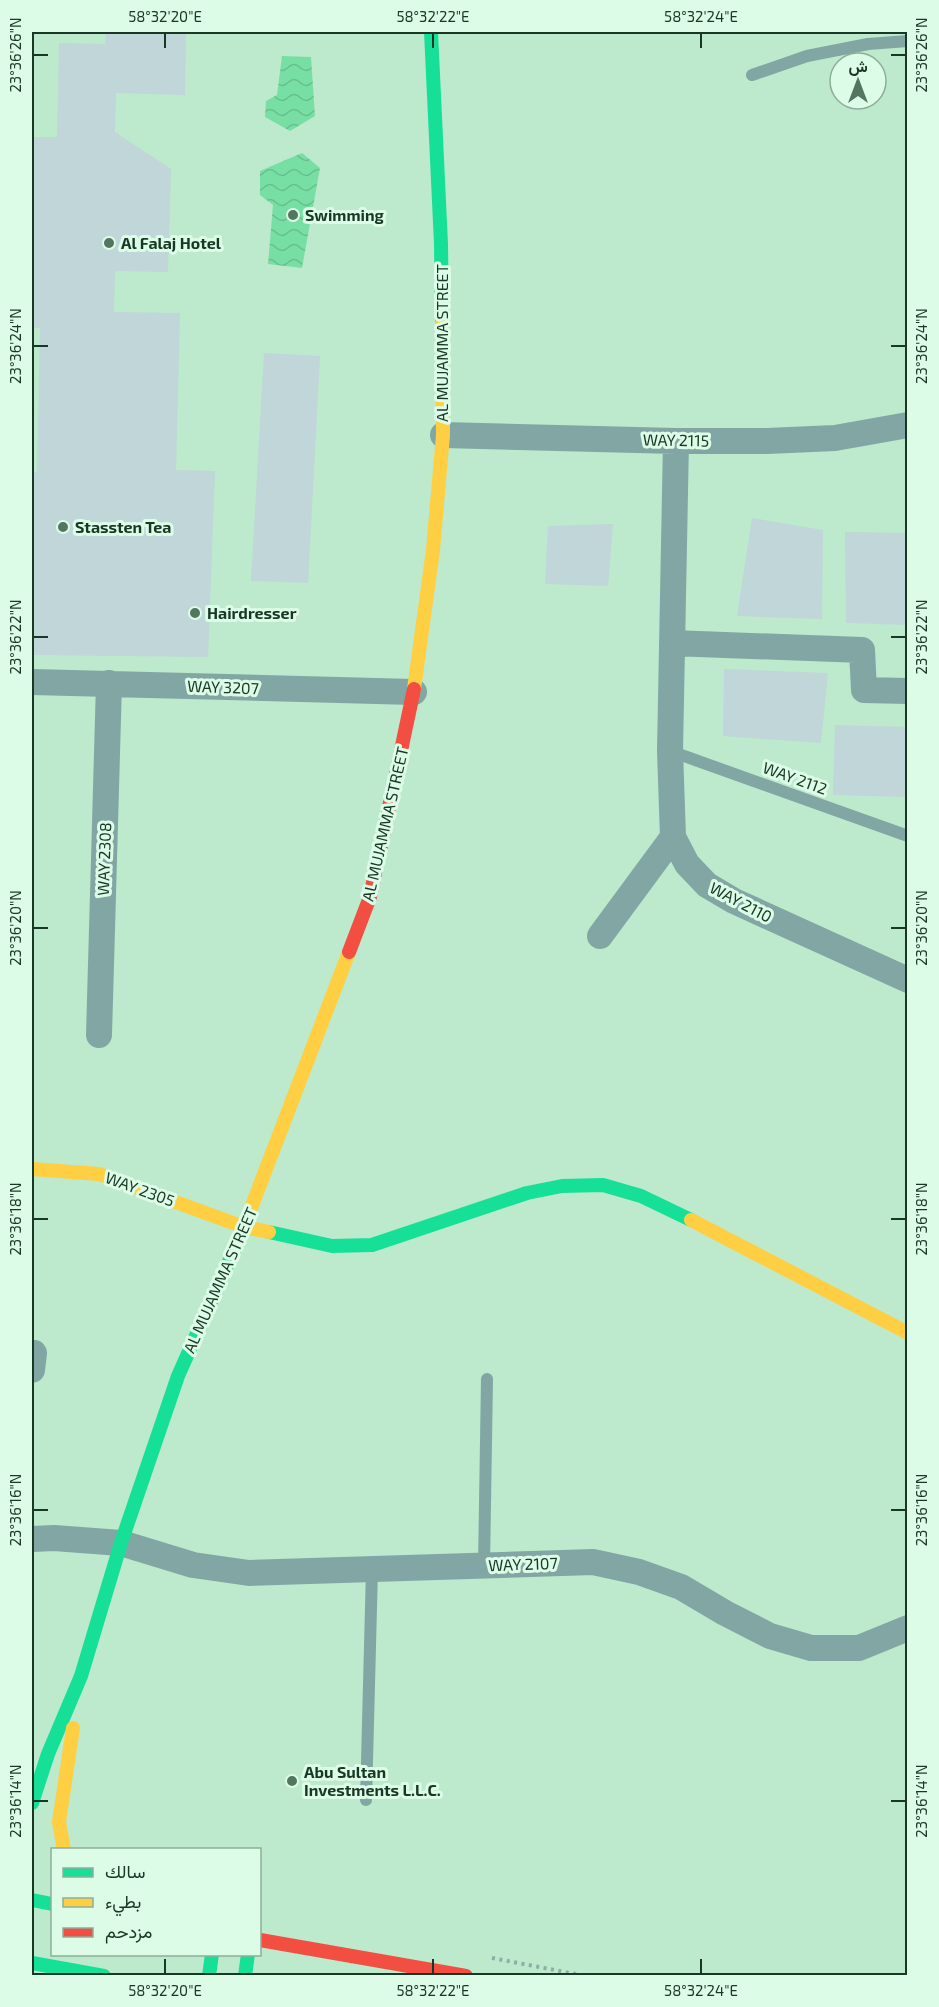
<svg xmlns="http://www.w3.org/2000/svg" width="939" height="2007" font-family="'Exo 2',Vazirmatn,sans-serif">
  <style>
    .water { fill: url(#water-waves) }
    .building { fill: #c0d6d8 }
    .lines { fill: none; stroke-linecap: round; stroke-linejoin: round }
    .path { stroke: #8caea4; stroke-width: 4; stroke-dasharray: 3 4.5; stroke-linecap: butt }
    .lane { stroke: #81a6a4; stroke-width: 12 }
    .street { stroke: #81a6a4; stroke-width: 26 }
    .fast { stroke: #16e098; stroke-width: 14 }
    .slow { stroke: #ffcf43; stroke-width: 14 }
    .jam { stroke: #f24e42; stroke-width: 14 }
    .ticks { fill: none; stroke: #183825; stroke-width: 2 }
    .poi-dot { fill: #527660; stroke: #ddfce7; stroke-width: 2 }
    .labels { text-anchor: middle; stroke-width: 6; stroke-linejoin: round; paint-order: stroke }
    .poi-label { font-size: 16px; font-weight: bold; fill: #183825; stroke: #ddfce7; text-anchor: start }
    .street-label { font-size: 16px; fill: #183825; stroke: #ddfce7 }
    .neatline { fill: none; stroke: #183825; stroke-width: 2 }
    .ticks-label { font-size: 15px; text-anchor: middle; fill: #183825 }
  </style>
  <defs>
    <pattern id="water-waves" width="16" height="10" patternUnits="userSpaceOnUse" patternTransform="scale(1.5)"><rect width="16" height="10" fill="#78dfa4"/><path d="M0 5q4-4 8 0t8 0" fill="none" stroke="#67c08d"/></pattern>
  </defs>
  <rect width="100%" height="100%" fill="#bde9cd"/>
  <path class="water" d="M282 56 311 57 315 116 290 131 265 117 266 101 277 95Z
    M302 153 320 168 302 268 268 264 273 205 260 195V171Z"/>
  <path class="building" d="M106 32H186L185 95 116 93 115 132 171 169 168 272 115 271 114 312 180 313 176 470 215 471 208 657 32 655V472H37L40 328H32V137H57L59 43 105 44Z
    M264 353 320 356 308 583 251 581Z
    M752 518 823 530 822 619 737 616Z
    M613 524 608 586 545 584 548 526Z
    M845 532 908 533V625L846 623Z
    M724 669 828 673 821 743 723 736Z
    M835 725 908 727V797L833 795Z"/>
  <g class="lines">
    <path class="path" d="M492 1958 586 1976"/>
    <path class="lane" d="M752 75 807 56 868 44 908 41
      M670 751 908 836
      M484 1566 487 1379
      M366 1800 372 1569"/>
    <path class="street" d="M443 435 676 441H767L835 438 908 425
      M676 441 670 751 673 837 687 864 707 885 734 901 908 980
      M672 643 862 650 864 690 908 691
      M32 682 414 692
      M600 936 673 837
      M99 1035 109 683
      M32 1370 34 1353
      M32 1539 54 1538 121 1543 193 1565 249 1573 593 1562 639 1572 681 1587 725 1613 770 1636 811 1648H859L908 1628"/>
    <path class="fast" d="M431 32 441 244 442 323
      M269 1232 332 1246 372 1245 527 1193 562 1186 603 1185 641 1196 691 1220
      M32 1803 48 1754 81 1676 121 1543 178 1376 240 1237
      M32 1900 52 1904
      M32 1963 104 1976
      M209 1976 212 1954
      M245 1976 248 1954"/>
    <path class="slow" d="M414 689 433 550 443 435 442 323
      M32 1169 99 1174 244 1227 269 1232
      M691 1220 908 1333
      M240 1237 349 952
      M64 1850 59 1822 73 1728"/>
    <path class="jam" d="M349 952 370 897 414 689
      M260 1940 466 1976"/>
  </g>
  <path class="ticks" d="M165 33V48M433 33V48M701 33V48M33 55H48M891 55H906M33 346H48M891 346H906M33 637H48M891 637H906M33 928H48M891 928H906M33 1219H48M891 1219H906M33 1510H48M891 1510H906M33 1801H48M891 1801H906M165 1959V1974M433 1959V1974M701 1959V1974"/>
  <g class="poi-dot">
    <circle cx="293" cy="215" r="6"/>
    <circle cx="109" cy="243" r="6"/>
    <circle cx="63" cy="527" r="6"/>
    <circle cx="195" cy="613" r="6"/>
    <circle cx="292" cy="1781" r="6"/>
  </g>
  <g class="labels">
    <g class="poi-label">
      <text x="305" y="221">Swimming</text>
      <text x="121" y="249">Al Falaj Hotel</text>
      <text x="75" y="533">Stassten Tea</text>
      <text x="207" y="619">Hairdresser</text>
      <text x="304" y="1778">Abu Sultan<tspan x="304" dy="18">Investments L.L.C.</tspan></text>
    </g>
    <g class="street-label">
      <text transform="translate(442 343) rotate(-90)" y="6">AL MUJAMMA STREET</text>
      <text transform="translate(676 440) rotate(1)" y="6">WAY 2115</text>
      <text transform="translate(223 687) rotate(2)" y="6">WAY 3207</text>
      <text transform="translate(795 778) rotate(20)" y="6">WAY 2112</text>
      <text transform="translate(385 824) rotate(-77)" y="6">AL MUJAMMA STREET</text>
      <text transform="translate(104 859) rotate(-88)" y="6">WAY 2308</text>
      <text transform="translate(741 902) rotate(28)" y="6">WAY 2110</text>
      <text transform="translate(140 1189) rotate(20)" y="6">WAY 2305</text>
      <text transform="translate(220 1280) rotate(-66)" y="6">AL MUJAMMA STREET</text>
      <text transform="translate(523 1564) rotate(-2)" y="6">WAY 2107</text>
    </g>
  </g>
  <rect width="939" height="2007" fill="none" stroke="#ddfce7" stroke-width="66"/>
  <rect x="51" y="1848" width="210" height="108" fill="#ddfce7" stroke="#8eae99" stroke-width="1.5"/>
  <rect x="63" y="1868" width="30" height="9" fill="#16e098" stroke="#8eae99" stroke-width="1.5"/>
  <text x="105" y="1878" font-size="18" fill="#183825">سالك</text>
  <rect x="63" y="1898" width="30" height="9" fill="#ffcf43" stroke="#8eae99" stroke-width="1.5"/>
  <text x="105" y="1908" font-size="18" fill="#183825">بطيء</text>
  <rect x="63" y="1928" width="30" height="9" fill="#f24e42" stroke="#8eae99" stroke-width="1.5"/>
  <text x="105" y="1938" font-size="18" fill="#183825">مزدحم</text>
  <g transform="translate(858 81)"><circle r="28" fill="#ddfce7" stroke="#8eae99" stroke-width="1.5"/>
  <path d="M0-4.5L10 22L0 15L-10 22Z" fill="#527660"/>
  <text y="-9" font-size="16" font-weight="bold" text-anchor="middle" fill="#183825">ش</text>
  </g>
  <rect x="33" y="33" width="873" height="1941" class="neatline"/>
  <g class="ticks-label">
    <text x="165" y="22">58°32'20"E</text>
    <text x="433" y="22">58°32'22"E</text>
    <text x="701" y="22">58°32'24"E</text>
    <text transform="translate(16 55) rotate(-90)" y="5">23°36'26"N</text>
    <text transform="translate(922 55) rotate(-90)" y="5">23°36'26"N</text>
    <text transform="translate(16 346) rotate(-90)" y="5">23°36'24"N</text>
    <text transform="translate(922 346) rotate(-90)" y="5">23°36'24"N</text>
    <text transform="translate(16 637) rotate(-90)" y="5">23°36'22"N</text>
    <text transform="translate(922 637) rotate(-90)" y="5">23°36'22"N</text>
    <text transform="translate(16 928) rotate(-90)" y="5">23°36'20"N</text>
    <text transform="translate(922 928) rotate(-90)" y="5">23°36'20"N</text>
    <text transform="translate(16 1219) rotate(-90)" y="5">23°36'18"N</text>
    <text transform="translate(922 1219) rotate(-90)" y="5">23°36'18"N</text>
    <text transform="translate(16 1510) rotate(-90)" y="5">23°36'16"N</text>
    <text transform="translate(922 1510) rotate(-90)" y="5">23°36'16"N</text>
    <text transform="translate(16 1801) rotate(-90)" y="5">23°36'14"N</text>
    <text transform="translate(922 1801) rotate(-90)" y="5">23°36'14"N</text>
    <text x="165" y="1996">58°32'20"E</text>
    <text x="433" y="1996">58°32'22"E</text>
    <text x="701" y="1996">58°32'24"E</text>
  </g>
</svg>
